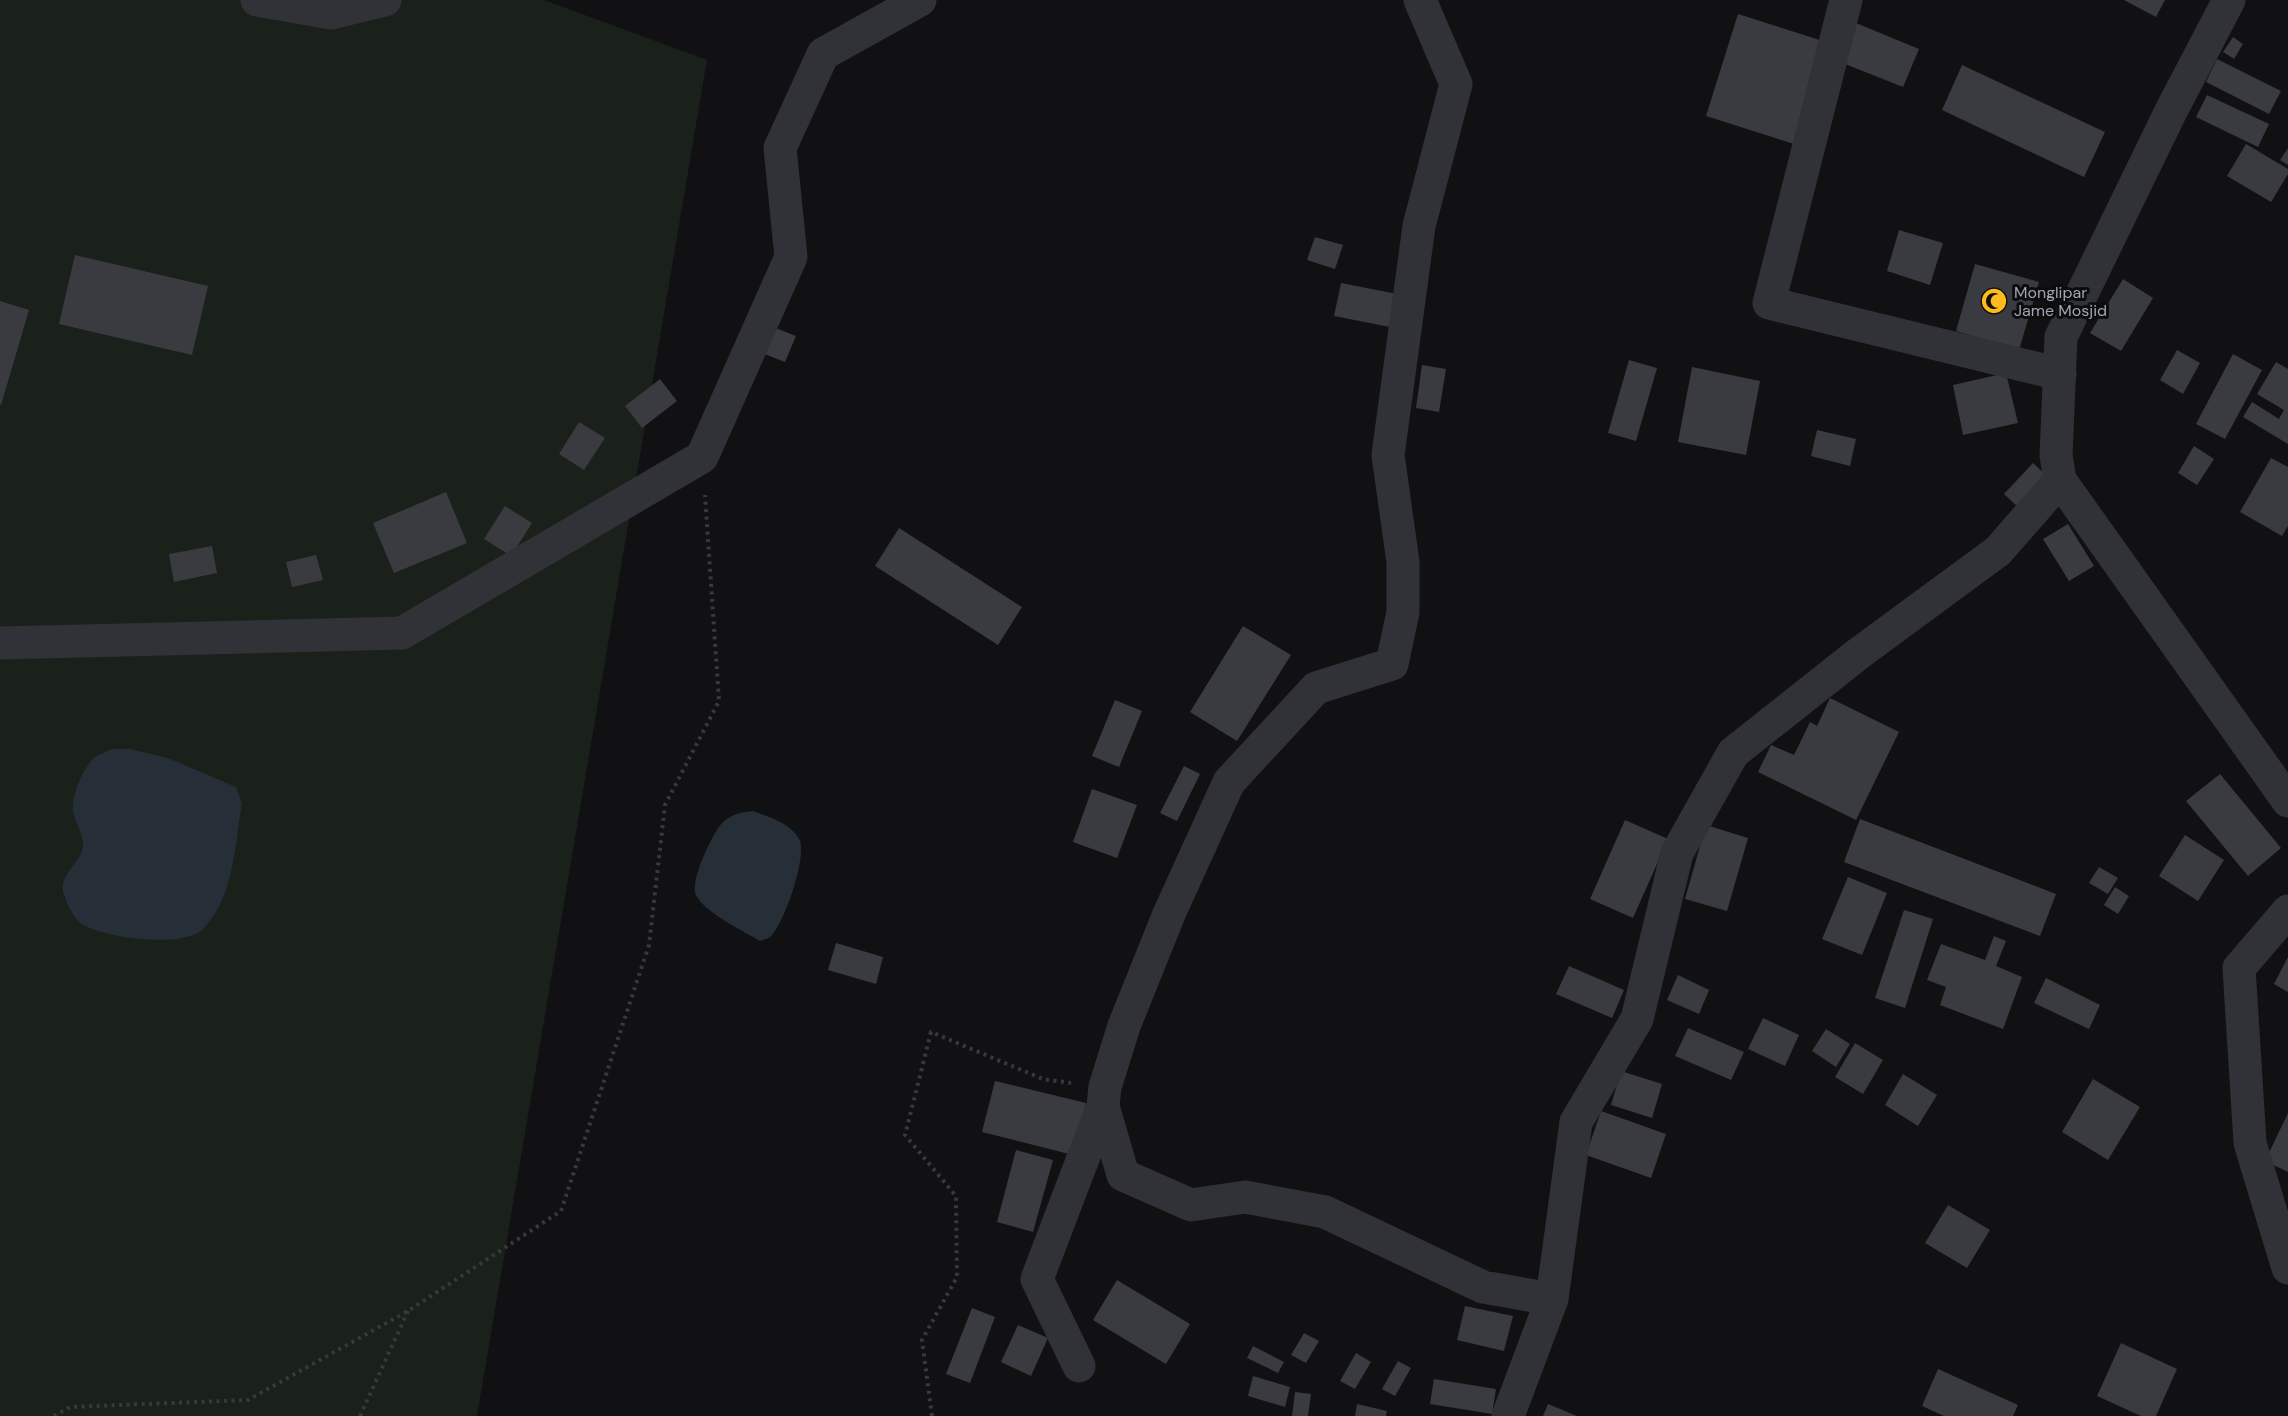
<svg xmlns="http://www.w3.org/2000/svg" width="2288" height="1416" font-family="'DM Sans',sans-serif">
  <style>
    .green { fill: #19211a }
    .water { fill: #262f37 }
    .building { fill: #3a3b41 }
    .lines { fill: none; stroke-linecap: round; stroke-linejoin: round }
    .path { stroke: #37393f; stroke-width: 4; stroke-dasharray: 3 4.5; stroke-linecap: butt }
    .minor { stroke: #313238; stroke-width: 33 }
    .labels { text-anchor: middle; stroke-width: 6; stroke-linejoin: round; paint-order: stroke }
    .poi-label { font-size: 16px; fill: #a1a6b5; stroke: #0c0c0d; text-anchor: start }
  </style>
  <rect width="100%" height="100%" fill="#111113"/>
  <path class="green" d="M0 0H544L707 60 477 1416H0Z"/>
  <path class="water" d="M112 749H130L168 758 236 787 242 804C234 846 235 896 203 929 184 949 102 938 80 923 73 917 65 900 63 891 61 870 85 861 83 842 81 831 75 821 73 811 71 796 83 767 95 757 100 754 106 752 112 749Z
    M753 811C769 817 793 824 800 841 806 860 785 920 772 935 769 939 765 939 760 941 743 931 704 912 696 895 689 882 713 832 723 822 732 814 742 812 753 811Z"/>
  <path class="building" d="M2124 0H2165L2156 17Z
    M1738 14 1826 42 1794 144 1706 116Z
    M1851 21 1919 49 1903 87 1835 60Z
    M2233 37 2243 44 2234 59 2223 52Z
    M2217 59 2281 91 2269 114 2206 82Z
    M1962 65 2105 132 2084 177 1942 110Z
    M2207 95 2269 124 2258 147 2196 117Z
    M2246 144 2288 169V174L2271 202 2227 176Z
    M2288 148V165L2280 160Z
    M1899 230 1943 243 1930 285 1887 271Z
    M1315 237 1343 245 1335 269 1307 260Z
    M75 255 208 286 192 355 59 324Z
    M1975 264 2039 282 2019 350 1956 331Z
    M2123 279 2153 298 2121 351 2090 333Z
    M1341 283 1397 294 1390 327 1334 316Z
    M0 301 29 310 1 405H0Z
    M768 325 796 336 785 362 757 351Z
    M2177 350 2200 363 2183 394 2160 380Z
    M2233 354 2262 370 2225 439 2196 424Z
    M1629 360 1657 368 1636 441 1608 433Z
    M2276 362 2288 369V444L2243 417 2252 402 2279 419 2284 410 2257 394Z
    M1422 365 1446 369 1439 412 1416 408Z
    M1692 367 1760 381 1746 455 1678 442Z
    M2006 373 2018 423 1963 435 1953 385Z
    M660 379 677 401 642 428 625 406Z
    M579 422 605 438 584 470 559 454Z
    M1817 430 1856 439 1850 466 1811 456Z
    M2194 446 2214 459 2197 485 2178 473Z
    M2271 458 2288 467V526L2282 536 2240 512Z
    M2033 463 2050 479 2020 509 2004 494Z
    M446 492 467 543 394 573 373 523Z
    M505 506 532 523 511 556 484 539Z
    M2068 524 2094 566 2069 581 2043 539Z
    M899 528 1022 607 998 645 875 566Z
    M212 546 217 573 174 582 169 554Z
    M316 555 323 580 292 587 286 562Z
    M1243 626 1291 655 1237 741 1190 712Z
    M1830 698 1899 732 1856 820 1758 772 1771 745 1794 755 1810 722 1817 726Z
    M1115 700 1142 711 1119 767 1092 756Z
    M1184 766 1200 774 1177 821 1160 813Z
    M2220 774 2281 848 2248 876 2186 801Z
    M1092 789 1137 805 1117 858 1073 842Z
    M1860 819 2056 894 2040 936 1844 862Z
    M1625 820 1668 839 1633 918 1590 899Z
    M1706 825 1748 838 1727 911 1685 899Z
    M2185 835 2224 860 2198 901 2159 876Z
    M2099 867 2118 878 2108 894 2089 883Z
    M1848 877 1887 893 1862 955 1822 939Z
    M2115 887 2129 896 2118 914 2104 905Z
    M1904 910 1933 919 1905 1008 1875 998Z
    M1994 936 2006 941 1996 966 2022 977 2003 1029 1940 1005 1946 987 1927 980 1941 944 1985 960Z
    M836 943 883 957 876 984 828 970Z
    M2288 957V992L2274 984Z
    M1569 966 1624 990 1612 1018 1556 994Z
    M1678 975 1709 990 1699 1014 1667 1000Z
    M2046 978 2100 1005 2089 1029 2034 1003Z
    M1763 1018 1799 1035 1785 1066 1748 1049Z
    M1688 1028 1744 1052 1731 1080 1675 1056Z
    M1826 1029 1850 1044 1836 1067 1812 1051Z
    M1855 1043 1883 1060 1863 1094 1835 1077Z
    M1621 1071 1662 1084 1652 1118 1611 1105Z
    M1903 1074 1937 1095 1918 1126 1885 1105Z
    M2093 1079 2140 1107 2108 1160 2062 1132Z
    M995 1081 1086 1103 1073 1155 982 1132Z
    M1601 1111 1666 1134 1651 1178 1586 1155Z
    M2288 1113V1172L2265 1161Z
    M1016 1150 1053 1160 1033 1232 997 1222Z
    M1948 1205 1990 1230 1967 1268 1925 1243Z
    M1117 1280 1190 1324 1166 1364 1093 1320Z
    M1465 1306 1513 1316 1504 1351 1457 1340Z
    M972 1308 995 1317 970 1383 946 1374Z
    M1018 1325 1048 1338 1031 1376 1001 1362Z
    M1304 1333 1319 1341 1306 1363 1291 1355Z
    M2121 1343 2177 1369 2156 1416H2141L2097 1396Z
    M1253 1346 1284 1362 1278 1373 1247 1358Z
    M1356 1353 1371 1362 1355 1389 1340 1381Z
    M1398 1361 1411 1368 1395 1396 1382 1389Z
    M1938 1369 2018 1405 2013 1416H1944L1922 1406Z
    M1253 1376 1290 1387 1285 1407 1248 1396Z
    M1434 1379 1496 1389 1492 1414 1430 1404Z
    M1295 1392 1311 1394 1308 1416H1292Z
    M1357 1404 1387 1411 1386 1416H1355Z
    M1548 1404 1577 1416H1543Z"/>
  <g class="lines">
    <path class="path" d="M54 1416 70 1407 248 1400 408 1311 561 1211 649 945 665 805 719 701 705 495
      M360 1416 408 1311
      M932 1416 922 1340 957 1277 956 1196 905 1135 931 1032 1043 1079 1071 1083"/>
    <path class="minor" d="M257 0 331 13 385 0
      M1420 0 1456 84 1419 226 1388 455 1403 562V612L1392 664 1316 688 1229 782 1169 914 1124 1026 1105 1087 1103 1106 1123 1175 1191 1205 1245 1197 1325 1212 1483 1287 1552 1299
      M1846 0 1769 303 2060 374
      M2229 0 2171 111 2061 337 2056 455 2060 480 2288 801
      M0 643 402 633 702 457 791 257 780 148 823 54 920 0
      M2288 911 2239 968 2250 1143 2288 1268
      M1079 1366 1037 1279 1103 1106
      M1508 1416 1552 1299 1576 1122 1637 1019 1677 853 1733 753 1858 654 1998 551 2060 480"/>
  </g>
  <defs>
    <g id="mosque-disc" transform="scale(1.35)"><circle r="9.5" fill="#ffba1c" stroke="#0c0c0d"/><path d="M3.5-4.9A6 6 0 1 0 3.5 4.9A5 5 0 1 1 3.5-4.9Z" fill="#111"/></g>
  </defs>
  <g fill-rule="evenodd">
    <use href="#mosque-disc" x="1994" y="301"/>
  </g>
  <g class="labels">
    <g class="poi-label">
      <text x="2014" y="298">Monglipar<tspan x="2014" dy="18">Jame Mosjid</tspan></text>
    </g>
  </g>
</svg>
